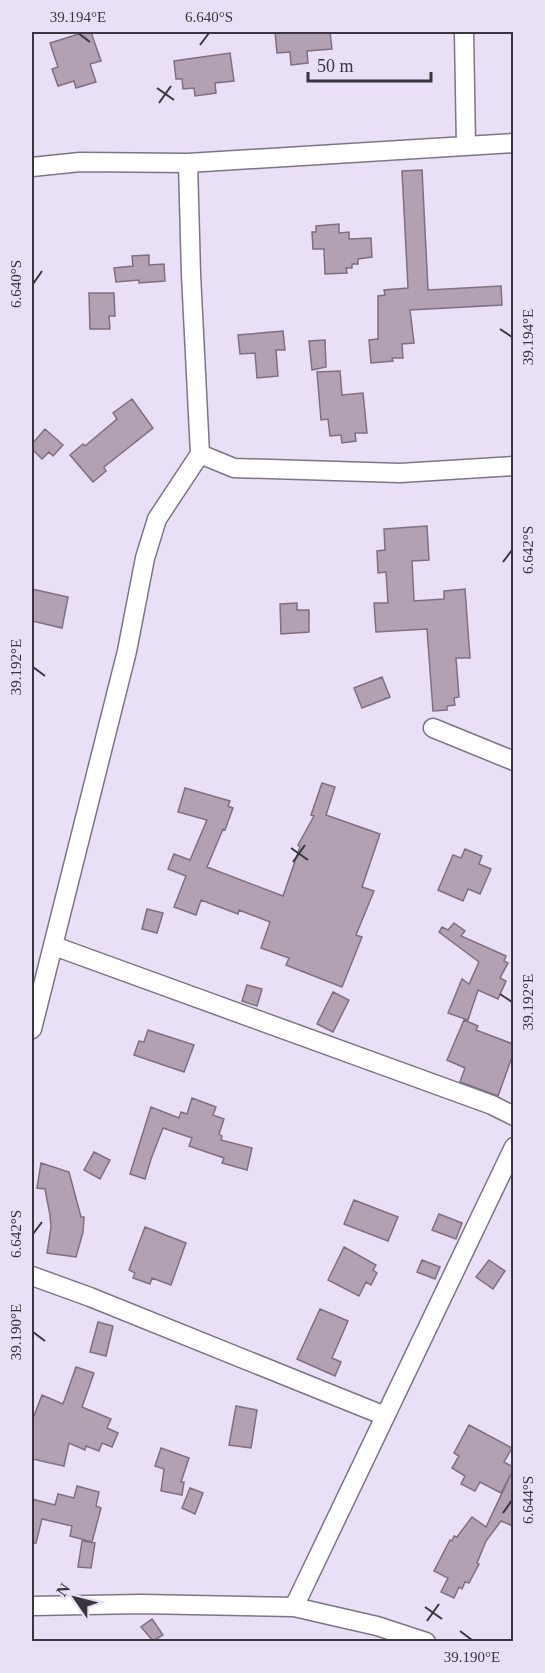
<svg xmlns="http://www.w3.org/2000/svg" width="545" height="1673" font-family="Georgia,serif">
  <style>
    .building { fill: #b2a1b2; stroke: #806f80; stroke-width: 1.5 }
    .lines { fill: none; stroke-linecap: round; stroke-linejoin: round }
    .minor-casing { stroke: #7d7488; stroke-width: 21 }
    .minor { stroke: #fff; stroke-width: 18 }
    .ticks { fill: none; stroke: #39353e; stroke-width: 2 }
    .neatline { fill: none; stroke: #39353e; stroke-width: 2 }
    .ticks-label { font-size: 15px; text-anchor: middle; fill: #39353e }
  </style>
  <rect width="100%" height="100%" fill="#e9dff6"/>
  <path class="building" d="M85 32H91L101 61 90 64 96 82 76 88 74 81 58 86 52 69 58 67 50 43Z
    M275 32H330L332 49 307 51 308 63 291 65 290 52 277 53Z
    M230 53 234 81 215 83 216 93 195 96 194 88 183 89 182 79H176L174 61Z
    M422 170 428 290 501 286 502 305 410 310 414 343 402 344 403 358H392L393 361 371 363 369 340 378 339V296L385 295 384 290 408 288 402 171Z
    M339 224V233L349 232V239L371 238 372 257 358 259V264H352V268H346L347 273 325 274 324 249H313L312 232H316V226Z
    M149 255V265L164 264 165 281 139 283V280L116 282 114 268 133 266 132 256Z
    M89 293H114L115 316H109L110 329H90Z
    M283 331 285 350H276L278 376 257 378 255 353 240 354 238 335Z
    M325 340 326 367 312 370 309 341Z
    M340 371 342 395 363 393 367 433H355L356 441 342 443 341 435 330 436 328 419 321 420 317 372Z
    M132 399 153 428 104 467 106 471 93 482 70 455 83 444 85 446 117 419 113 413Z
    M45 429 63 445 53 456 49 452 42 459 32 449V444Z
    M427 526 429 560 412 561 414 601 444 599V591L465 589 470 658H456L459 697 454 698 455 705 447 706V710L433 711 427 629 376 632 374 603H388L386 572 378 573 377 551 385 550 384 529Z
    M32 589 68 597 62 628 32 621Z
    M297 603V610H309V632L281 634 280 604Z
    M382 677 390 697 362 708 354 688Z
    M322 783 335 787 326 815 380 834 362 887 374 891 356 935 362 937 342 987 286 965 289 958 261 948 270 922 239 910 238 914 201 900 196 915 174 907 186 876 168 869 174 854 190 860 207 820 178 812 185 788 230 801 228 806 233 808 225 830 223 829 207 867 283 896 300 847 298 845 314 816 311 815Z
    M465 849 482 856 479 864 491 869 480 894 468 889 463 901 438 890 453 855 461 858Z
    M147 909 163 913 157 933 142 929Z
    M454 923 465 931 461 936 506 956 504 961 508 963 500 978 506 981 498 999 478 990 468 1020 448 1013 462 979 469 984 479 962 439 932 442 927 448 930Z
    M247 985 262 989 257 1006 242 1001Z
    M333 992 349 1000 333 1032 317 1024Z
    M464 1020 478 1026 476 1030 513 1044V1054L498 1096 460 1082 465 1068 447 1060Z
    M148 1030 194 1045 184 1072 134 1055 139 1041 144 1042Z
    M192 1098 216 1107 213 1115 224 1119 219 1134 222 1136 221 1140 252 1148 247 1170 222 1163 224 1158 189 1146 192 1138 163 1128 151 1159 145 1179 130 1174 151 1107 179 1118 181 1112 187 1114Z
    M94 1152 110 1160 100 1179 84 1170Z
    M41 1163 69 1172 81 1217H84L83 1232 76 1257 47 1253 51 1227 50 1215 45 1189 37 1188Z
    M354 1200 398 1217 388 1241 344 1224Z
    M439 1214 462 1223 456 1239 432 1230Z
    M145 1227 186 1243 171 1285 152 1278 150 1284 133 1278 135 1273 129 1270Z
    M344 1247 376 1265 373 1270 377 1273 371 1285 366 1282 359 1296 328 1280Z
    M422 1260 440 1267 435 1279 417 1272Z
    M489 1260 505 1271 493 1289 476 1277Z
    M320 1309 348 1321 332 1358 341 1362 335 1376 297 1359Z
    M98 1322 113 1326 106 1356 90 1352Z
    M76 1367 94 1373 82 1407 111 1419 107 1428 118 1433 112 1447 102 1443 99 1451 86 1446 85 1450 69 1443 64 1466 32 1459V1421L42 1395 63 1404Z
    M236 1406 257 1410 251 1448 229 1445Z
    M469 1425 512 1448 504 1462 513 1467V1526L501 1521 486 1541 477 1563 479 1564 469 1583 465 1582 462 1589 459 1587 454 1598 441 1592 448 1578 434 1571 450 1540 452 1541 454 1536 457 1537 472 1517 486 1527 511 1474 501 1493 480 1482 475 1491 461 1484 465 1476 452 1468 459 1456 454 1453Z
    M161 1448 189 1458 181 1482H184L182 1495 161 1491 164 1469 155 1466Z
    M77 1486 99 1492 96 1506 101 1508 92 1542 70 1536 72 1526 42 1519 36 1543H32V1499L55 1505 58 1494 74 1498Z
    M190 1488 203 1493 195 1514 182 1508Z
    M82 1541 95 1543 91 1568 78 1567Z
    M152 1619 163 1635 153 1641 141 1627Z"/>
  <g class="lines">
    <g class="minor-casing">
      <path id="minor" d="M464 32 466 146
        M32 167 80 162 188 163 514 143
        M200 454 234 468 400 473 514 466
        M433 728 514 761
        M54 946 492 1105 514 1116
        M32 1029 127 651 145 558 157 519 200 454 191 274 188 163
        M32 1276 90 1297 385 1416
        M32 1606 141 1604 294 1607 377 1626 426 1642
        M294 1607 514 1147"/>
    </g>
    <use href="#minor" class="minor"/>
  </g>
  <path class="ticks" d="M78 33 90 42M200 45 209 33M157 88 174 100M159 103 171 86M33 284 42 271M500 329 512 337M503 562 512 550M33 667 45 676M291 848 308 860M293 862 305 845M500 994 512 1002M33 1234 42 1222M33 1332 45 1341M503 1513 512 1500M425 1607 442 1619M427 1621 439 1604M460 1631 472 1640"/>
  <rect width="545" height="1673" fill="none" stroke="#e9dff6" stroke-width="66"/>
  <g transform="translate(75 1598) rotate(305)" stroke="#e9dff6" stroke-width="4.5" paint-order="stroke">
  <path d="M0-4.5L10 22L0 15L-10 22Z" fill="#39353e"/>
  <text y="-9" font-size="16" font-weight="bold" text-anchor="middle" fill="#39353e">N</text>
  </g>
  <path d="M308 72v9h123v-9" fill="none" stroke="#39353e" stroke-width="3"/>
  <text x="317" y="72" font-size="18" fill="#39353e" stroke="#e9dff6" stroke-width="4.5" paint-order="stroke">50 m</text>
  <rect x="33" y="33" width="479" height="1607" class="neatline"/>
  <g class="ticks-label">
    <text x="78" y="22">39.194°E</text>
    <text x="209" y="22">6.640°S</text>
    <text transform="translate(16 284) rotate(-90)" y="5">6.640°S</text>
    <text transform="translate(528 337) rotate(-90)" y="5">39.194°E</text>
    <text transform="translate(528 550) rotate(-90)" y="5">6.642°S</text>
    <text transform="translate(16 667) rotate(-90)" y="5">39.192°E</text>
    <text transform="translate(528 1002) rotate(-90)" y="5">39.192°E</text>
    <text transform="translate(16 1234) rotate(-90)" y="5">6.642°S</text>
    <text transform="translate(16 1332) rotate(-90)" y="5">39.190°E</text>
    <text transform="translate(528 1500) rotate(-90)" y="5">6.644°S</text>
    <text x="472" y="1662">39.190°E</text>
  </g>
</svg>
